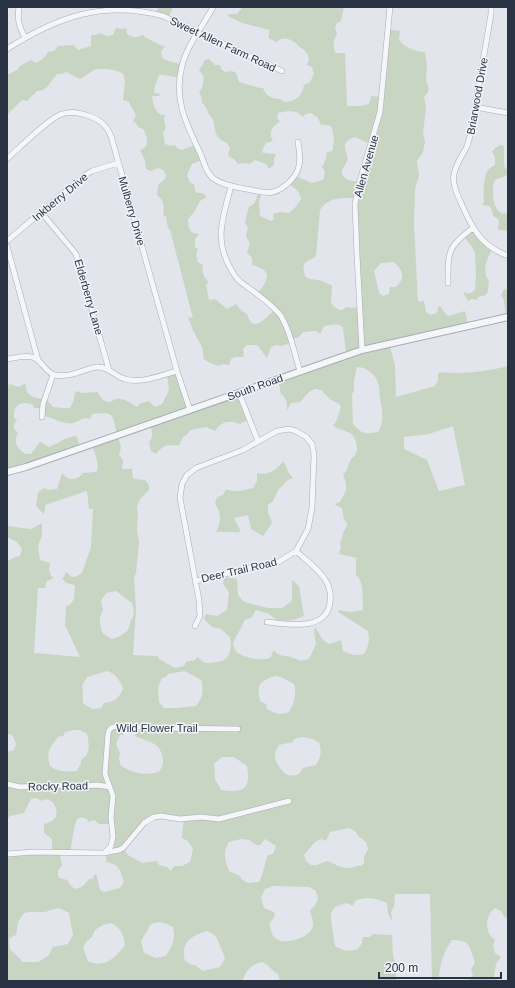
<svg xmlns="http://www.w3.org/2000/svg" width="515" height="988" font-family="Helvetica,sans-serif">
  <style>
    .green { fill: #c8d5c2; fill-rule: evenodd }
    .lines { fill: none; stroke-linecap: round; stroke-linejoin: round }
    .minor-casing { stroke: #a7acb5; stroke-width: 6 }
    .tertiary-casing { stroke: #a7acb5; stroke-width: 8 }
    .minor { stroke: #f5f6f9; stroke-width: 5 }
    .tertiary { stroke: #f5f6f9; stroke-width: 6 }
    .labels { text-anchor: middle; stroke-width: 3; stroke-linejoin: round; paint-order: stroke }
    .street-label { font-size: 11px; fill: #293343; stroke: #f1f4f8 }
  </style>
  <rect width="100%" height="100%" fill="#e2e5eb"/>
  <path class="green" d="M158 7H172V10L168 18 156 13Z
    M243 7H344L341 21 337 23 335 27 337 34C333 41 333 45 335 53H345L347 106H360L369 104 371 96 381 97 388 29 400 31 399 39C402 47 417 52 425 52L427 66 426 81 429 89 428 92 424 97 426 107 423 134 425 142 423 152 417 161 419 175 415 189 414 225 418 302 424 301 426 312 430 315 437 313 438 307 440 306 444 312 448 316 465 311 468 325 389 343 395 366 396 397 435 386 438 380V373C445 372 450 373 457 373 472 373 494 370 508 366V918H505L501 911 495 908C485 915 484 933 495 940L493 946 495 953 501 957 496 964 494 977 498 981H469L473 974 471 970 475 962C469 946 471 940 452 940 443 953 439 966 439 981H432L430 894H395L394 906 391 912 392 921 388 914 387 903C377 898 367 897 356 900L353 906 347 903 335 907 331 913V920L335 946C343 951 349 952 358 949L362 943 363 937H370L373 934 392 935 393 956 396 963V981H280L278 974C271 970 269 965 262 962 250 965 247 970 242 981H8L7 980V852H52V839L44 833V824C47 823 51 822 53 820 62 814 53 794 41 801L36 798 31 799 24 813 10 816 7 819V752L14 750 16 744C14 739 14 734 7 734V561L13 558 20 556 22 549 17 542 7 537V526L31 529 42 523V535L38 546 40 560 50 563 49 569 51 576 54 578 47 581 45 588H38L34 653 80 657 65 625 66 606 70 605 74 599 75 585 66 583 62 578 64 577 66 572 72 577H75L82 573 91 547 93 509H89L87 491 45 505V510L43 516V513L36 506 38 492 45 488 48 490 57 489 62 473C68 481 77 481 83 473L96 472C101 464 94 453 92 444L118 437 121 447 119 455 123 460 122 469H131L132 468 133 478 135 479 145 480 149 485V490L140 499 137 507 138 515 137 529 139 542 136 573 134 578 136 609 133 655 158 656 159 659 175 668 184 666 186 662 195 660 197 657 205 663C226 663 233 658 230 637L221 629 212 627 204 619 206 614 217 616 227 610 229 592 223 584 224 577 237 579 238 595 244 602 268 608H282L292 601V580L299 586 304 616 293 620 286 621 277 620 269 614 256 610 252 617 245 620 234 641 233 644 236 652C245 658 259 661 270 658L274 650C278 657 284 655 291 657 300 660 298 662 309 659L316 644 314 632 315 627 323 640 329 644 341 640 343 651C351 655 356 656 364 654 369 646 370 640 368 631L338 612 339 610 350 612 363 610C362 600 365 582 356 575V562L357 558 339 554 341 547 340 543C343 538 342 535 344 531 346 527 347 527 347 523L344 520 342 508 334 504 340 502C347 490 348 488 343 474L346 471 351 459C360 454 358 440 351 434 346 430 339 430 333 426 338 420 338 414 341 407L339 404 331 400 321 390 315 389 309 392 300 402 291 403 287 410C287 403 287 398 281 394L278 379 346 354 343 327C337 323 331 325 324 326L320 334 316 331 303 332 299 337 290 340V343L282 346 276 345 271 347 267 358 257 345H247L243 349 244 357H235L231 359 229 365 224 364 218 366 208 362 204 359 202 347 193 330 188 317 193 318 170 230 168 228 166 217 163 215C165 207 164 200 157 195L158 185 165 179 166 175 163 170 158 168 151 171 146 169 145 160 140 150C150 147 148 137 143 129L138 127 136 123 133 122 136 115 129 102 123 100 125 81 123 74C117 69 102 68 94 70 90 72 85 77 80 79L66 72 62 74H57L47 87 43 90 37 91 27 101 22 100 7 115V74H9L17 70 20 66 31 60 36 63C42 60 45 57 48 52L54 51 58 46 74 45 78 50 91 46V35H96L99 33 108 36 113 35 116 28 121 29 126 28 127 34C132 37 136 39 142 35 149 40 157 43 165 47L161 51 162 58 171 62 181 64 179 78C172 77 166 74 159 75L154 89 155 93 160 94 159 96H152C153 104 156 116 165 115L164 120 166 128 163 133 165 144 171 146 175 145 177 148 182 150 195 145 202 160 192 164 187 175 190 183 194 184 195 191 198 193H203L207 197 200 201 194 212 188 219C189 228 188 233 199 234L195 239V247L198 249 196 254 198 262 203 265C201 271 204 278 209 282L206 285 209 300 215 299 227 309 236 304 242 311 247 314C253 334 265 319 274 310L257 294C269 280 273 270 252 265V258L247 252 250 244 246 236 248 228 245 222 249 207C256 204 257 198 258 191L262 192 259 202 260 216 271 221 274 219 273 214 280 212 289 213C293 210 299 204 301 198L298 191 288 183 296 176 312 183 323 180 325 172 322 167 326 159 327 152 332 151C335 143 334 134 331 126L326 125H321L318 118 311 113 306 114 302 117C298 109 286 111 278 113L277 118 280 122C272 126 268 133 273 141L266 143 262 150 263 153 276 154 274 159V165L269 169 266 164 255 160 250 164 242 163 238 164 234 159 228 156 230 148 227 143C214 138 216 131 213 119 207 115 208 107 202 103L201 96 199 93C203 86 207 76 199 71L205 60 209 59 215 65H220L221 69 225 72 232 71 236 73 239 82 260 88H263C266 96 272 99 280 99L284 102C295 102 302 96 304 85L310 82 314 74 312 67 307 65 309 59C308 53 304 49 298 46L296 43C289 39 283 36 277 42L268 38 270 30 242 23 228 16 229 14H237ZM355 137C361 139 363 142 370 143L358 182 348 180 342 175C341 168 345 167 347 161 350 152 336 144 355 137ZM347 198H355L358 307 351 308 346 307C342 312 338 310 333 306L331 302 332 287 331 285C327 284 325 282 322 281 315 278 306 282 304 272 303 269 303 265 305 263 308 260 313 259 316 256L320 210C327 199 335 199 347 198ZM394 262C403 270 406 278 396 287H390L389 294 383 296 379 293 374 271 381 263ZM357 367C366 367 376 374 378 383 380 387 379 393 380 398 382 410 385 421 378 432 364 434 363 435 353 424L352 394 354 391V380ZM453 426 465 485 439 491 427 460 404 449V437L429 434ZM116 591 132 603 134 611 133 617 130 622V625L127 631 120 636 112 639 103 634C100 625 98 619 103 610L101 601 106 593ZM107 671C116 674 120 680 123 689 117 700 116 701 104 703L101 708 92 709 83 703C82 697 84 692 82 686L87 677ZM185 671 201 680C204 690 203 698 196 706L177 708H164L159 702 158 687 162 678 166 677 168 674ZM275 676 281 677 294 684C297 694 294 704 289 712 280 715 275 714 267 709L266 704 260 701C256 684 260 681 275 676ZM125 727 136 728 135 736C146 742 159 741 162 755 164 762 163 766 159 772 145 776 133 773 121 766L119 759 120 753 116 744 120 735H123ZM74 730H80L87 734C89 743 91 755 81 760V763L77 771C67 772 59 772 50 766 46 751 49 750 58 737L63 736 65 732ZM302 737 313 739 319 743C322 752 321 757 316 765L303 768 299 774C290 777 286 776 280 768 274 759 273 755 279 745L293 742 294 739ZM222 757H234L247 766C251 790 244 793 221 790L215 779 214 764ZM82 817 87 819 88 822 94 820 99 824H111L112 839 106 853V862C121 865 119 869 124 882L120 888 104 892 100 890 96 873 92 879H89L83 886 77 889 72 887 67 880 59 878C57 873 57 869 62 866L60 853 71 852C71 844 74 826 77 819ZM150 818H184L182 836V838L188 841 193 849 190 862 182 866H174L171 871 167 867 159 865 157 861 142 863 128 855 123 848ZM350 828 356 832 358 836 366 842 368 849 364 857V863L361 866C357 865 354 868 349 868 339 868 336 864 327 861L317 865H311L306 861 304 855 315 842 321 839 326 841 330 832ZM241 839 249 840 256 845H260L265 839 276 846 273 854 268 855C264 864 264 873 259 882L248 883 241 879 240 876 229 871C225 860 222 853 229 842ZM273 886 309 887 316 891 318 899 314 907 310 910C311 915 314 921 313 926 310 937 291 943 281 941 278 940 275 938 273 936L269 924 275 916 274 912 264 908 261 898 265 889ZM59 908 69 913 73 935 68 944 53 947 48 956 38 962H23L10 949 9 938 16 935 18 922 24 913C32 911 39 913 45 912 50 910 54 909 59 908ZM159 922 167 924 173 927C176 939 172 946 166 956L156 958 144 953 141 941 151 924ZM111 923C121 928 123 934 125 945 116 958 103 969 88 961L83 947 87 941 92 937 95 930 103 925ZM207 931 216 936 225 958 220 967 203 971 195 965H192L185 961C180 943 190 936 207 931Z
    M500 145H503C506 153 502 161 505 168L508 170V175L497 179 494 181C492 191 492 207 501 213 503 214 506 213 508 214V231L498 230 499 221 497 218 493 216 492 210 489 206 482 205 484 202C483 193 483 176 489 169 491 167 493 166 495 165V157L492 152 495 148Z
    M474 230 492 249C487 260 481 270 489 281L488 291 486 295 478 297 477 300 472 299 468 301 463 292C469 294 472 294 475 289L476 275 475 253 472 247 464 237Z
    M504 289 508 290V317L506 316 504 300 501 295Z
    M175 371 190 410 238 393 248 420 240 424C228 420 222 421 215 431L206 427 190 430 187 435 184 436 179 445C166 446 165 443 156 454L151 451 149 442C154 436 152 431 150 424L117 434C112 413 115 412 92 414L90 419 85 418C81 419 77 422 73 423 63 425 52 417 43 416V408H34L33 405C21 400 13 405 14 418L17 420 14 424V428L18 433C13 443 17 448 25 454H31L40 442 49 447 60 442 62 440 75 436 77 437 80 447 7 472V393L9 384 19 387 24 384 26 385C25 397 37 399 46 399L53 407 64 408H70L73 402 75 393 77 391 82 393 98 392C100 397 103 402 110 402 112 402 114 399 116 399 124 398 131 403 137 407L139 404 149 401 155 407 162 404 169 390 167 374Z
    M283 461C288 468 286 472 293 478 284 480 285 486 279 488L273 501 268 505V512L272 523 263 536 251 529 248 515 234 518 241 532C233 533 224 531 216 532 221 521 222 514 215 504L217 497 223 495 226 489C233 493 245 490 253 488L257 481V473C268 476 277 470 283 461Z"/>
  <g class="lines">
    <g class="minor-casing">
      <path id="minor" d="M19 7C17 19 19 27 25 37
        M213 7C203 26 187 45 182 66 173 100 187 125 201 155 204 163 207 174 214 179 223 185 235 187 246 189 254 190 264 194 273 192 278 191 282 188 286 185 302 172 301 160 298 142
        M491 7V14L471 131C470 136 469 141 467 146 463 155 456 163 454 174 452 183 457 194 461 203 472 228 481 246 508 256
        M7 49C57 17 103 0 163 16L282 71
        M475 107 508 113
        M7 159C18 149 50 117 62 114 71 111 78 113 86 115 99 119 106 124 111 136L177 371 190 410
        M231 186C223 218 213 240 232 271 235 277 240 282 246 286 257 294 273 305 281 316 291 332 294 353 300 371
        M41 212 76 254 109 370
        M7 241 84 176 92 171 118 163
        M7 246 38 360
        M448 283C448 252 447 247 473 228
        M362 350 357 255 355 204 359 184 380 112 390 7
        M7 359C15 358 24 355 32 357 42 359 45 373 55 375 71 378 83 369 97 367 108 366 116 377 125 379 141 384 161 375 177 371
        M239 393 258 441
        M42 417 43 404 53 375
        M267 622C287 624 327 632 330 602 331 595 330 588 326 581 319 569 306 560 296 551
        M195 626 200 616 199 600 180 498 182 484 187 475 196 468 243 450 277 431 289 429 296 431 306 437 312 444 314 455 312 508 308 529 296 551 275 564 254 567 196 581
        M7 784 20 787 58 785 71 787 97 785 110 787
        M105 852 111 846 113 836 111 817 113 796 105 774 108 734C109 727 114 726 120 726L160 728 238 729
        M7 854 34 852 103 853 119 850 123 848 144 823 154 817 161 816 180 819 201 817 219 819 289 801"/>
    </g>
    <g class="tertiary-casing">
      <path id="tertiary" d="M7 472 26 467 362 350 508 317"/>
    </g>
    <use href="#minor" class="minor"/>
    <use href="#tertiary" class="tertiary"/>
  </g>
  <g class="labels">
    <g class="street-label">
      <text transform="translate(223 44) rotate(25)" y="4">Sweet Allen Farm Road</text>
      <text transform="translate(477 96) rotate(-80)" y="4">Briarwood Drive</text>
      <text transform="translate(366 166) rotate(-74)" y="4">Allen Avenue</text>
      <text transform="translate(60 197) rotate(-40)" y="4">Inkberry Drive</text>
      <text transform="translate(132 211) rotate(74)" y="4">Mulberry Drive</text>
      <text transform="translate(89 297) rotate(74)" y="4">Elderberry Lane</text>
      <text transform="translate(255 387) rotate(-20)" y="4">South Road</text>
      <text transform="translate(239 570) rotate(-13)" y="4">Deer Trail Road</text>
      <text x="157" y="732">Wild Flower Trail</text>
      <text transform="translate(58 786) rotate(-1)" y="4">Rocky Road</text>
    </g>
  </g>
  <rect width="515" height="988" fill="none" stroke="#293343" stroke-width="16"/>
  <path d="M379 972v6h122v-6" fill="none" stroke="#293343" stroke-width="2"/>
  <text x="385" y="972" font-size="12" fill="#293343" stroke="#f1f4f8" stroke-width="3" paint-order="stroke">200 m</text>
</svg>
